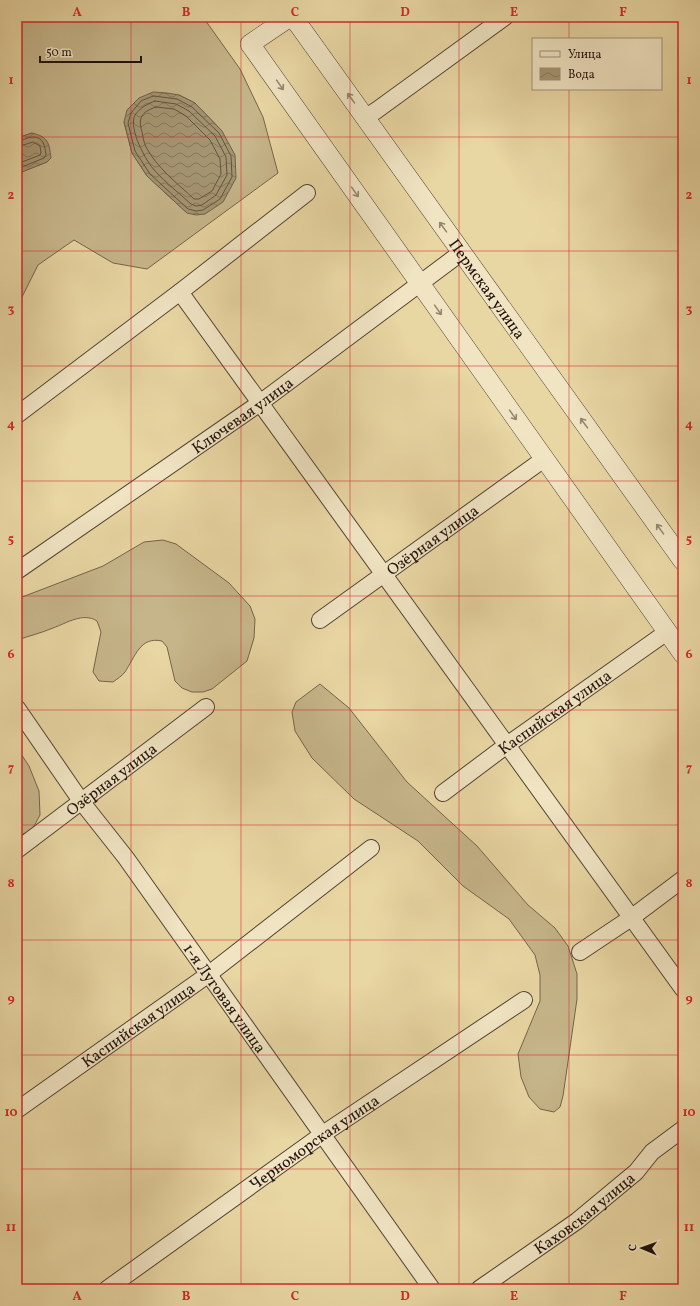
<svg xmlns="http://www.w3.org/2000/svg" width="700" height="1306" font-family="Vollkorn,serif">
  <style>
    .grass { fill: #c6b58a; stroke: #74644c; fill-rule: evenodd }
    .water { fill: url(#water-waves); stroke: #706048 }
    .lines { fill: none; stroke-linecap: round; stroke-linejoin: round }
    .shore { stroke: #62543e; stroke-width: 1 }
    .minor-casing { stroke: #534432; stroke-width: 18 }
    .tertiary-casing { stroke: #534432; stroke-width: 20 }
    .minor { stroke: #f0e4c3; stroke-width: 16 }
    .tertiary { stroke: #f0e4c3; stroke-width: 19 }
    .oneway { stroke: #938671 }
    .grid { fill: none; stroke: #d62828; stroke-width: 1; stroke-opacity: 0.55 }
    .labels { text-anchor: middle; stroke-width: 3; stroke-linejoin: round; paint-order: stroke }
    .street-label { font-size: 16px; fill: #21130d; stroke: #f0e4c3 }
    .neatline { fill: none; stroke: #d62828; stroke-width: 1.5 }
    .grid-label { font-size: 13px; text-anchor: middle; font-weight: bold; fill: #d62828 }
  </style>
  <defs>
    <pattern id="water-waves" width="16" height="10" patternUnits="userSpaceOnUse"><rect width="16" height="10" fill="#a49470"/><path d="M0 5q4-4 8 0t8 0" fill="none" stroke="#85785a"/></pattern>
  </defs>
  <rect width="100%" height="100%" fill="#e8d6a3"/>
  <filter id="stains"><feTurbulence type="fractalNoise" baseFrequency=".005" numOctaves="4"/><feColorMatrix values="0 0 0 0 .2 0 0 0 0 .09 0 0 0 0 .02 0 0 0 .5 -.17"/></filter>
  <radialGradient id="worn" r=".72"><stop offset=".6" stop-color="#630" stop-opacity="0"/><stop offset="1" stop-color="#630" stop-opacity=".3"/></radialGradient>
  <path class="grass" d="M17 17H203L240 69 263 117 278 173 147 269 113 263 74 240 38 265 19 303 17 313V173L47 162 32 133 17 138ZM179 95 195 103 222 131 187 213 147 176 132 153 124 122Z
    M163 540 176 544 229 583 250 606 255 619 254 638 247 661 212 689 203 692H192L182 688 175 681 167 647 162 641C140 636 135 657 125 672 122 676 117 679 113 682L99 681 93 672 101 632 97 621C83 612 67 623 53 628 41 633 29 636 17 640V599L103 566 144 542Z
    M320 684 349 708 407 782 477 846 528 905 555 928 568 946 577 974V999L563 1096 560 1107 554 1112 540 1109 529 1097 521 1077 518 1054 540 1001V975L535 955 509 919 463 886 418 841 354 799 312 758 295 731 292 712 296 702Z
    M17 748 29 766 39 791 40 815 32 830 21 835H17Z"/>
  <path class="water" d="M153 92 167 93 179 95 195 103 222 131 235 155 236 178 223 202 205 214 196 215 187 213 147 176 132 153 124 122 127 110 139 98Z
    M32 133C48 137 49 142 51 158L47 162 17 174V138Z"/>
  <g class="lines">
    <path class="shore" d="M154 96 177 99 192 107 219 133 231 156 232 177 220 199 203 210 196 211 188 209 150 174 135 151 128 123 131 113 141 101Z
      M155 101 176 104 189 111 215 136 226 157 227 175 216 195 202 205 196 206 191 204C179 193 166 183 155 171 146 161 128 129 135 115 140 108 147 104 155 101Z
      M156 107 174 109 186 116 210 140 220 159 221 174 212 191 199 199H194C177 183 157 168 146 147 144 143 143 137 142 132 138 118 141 112 156 107Z
      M17 142C22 141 27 137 33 137 44 137 45 147 46 155L44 158 17 169
      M17 147 33 142 40 146 41 153 40 155 17 164"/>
    <g class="minor-casing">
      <g id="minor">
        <path d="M365 118 377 110 505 17"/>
        <path d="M180 292 683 989"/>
        <path d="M17 415 180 292 307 193"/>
        <path id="s1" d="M17 571 260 403 462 252"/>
        <path id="s2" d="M320 620 544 459"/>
        <path id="s3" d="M17 708 81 801 126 858 432 1289"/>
        <path id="s4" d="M443 793 507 745 667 632"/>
        <path id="s5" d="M17 850 206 707"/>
        <path d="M580 952 631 918 683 879"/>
        <path id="s6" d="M17 1110 209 974 371 848"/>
        <path id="s7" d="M107 1289 323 1134 524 1000"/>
        <path id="s8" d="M479 1289 577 1221 636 1172 652 1152 683 1129"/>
      </g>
    </g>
    <g class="tertiary-casing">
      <g id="tertiary">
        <path d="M290 17 250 44 683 654"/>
        <path id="s9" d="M293 17 683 561"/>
      </g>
    </g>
    <use href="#minor" class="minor"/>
    <use href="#tertiary" class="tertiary"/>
  </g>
  <defs><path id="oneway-shaft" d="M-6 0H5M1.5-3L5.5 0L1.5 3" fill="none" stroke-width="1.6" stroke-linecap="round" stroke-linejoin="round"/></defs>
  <g class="oneway">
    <use href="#oneway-shaft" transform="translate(280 85) rotate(55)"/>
    <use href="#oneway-shaft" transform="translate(351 98) rotate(-126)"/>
    <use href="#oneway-shaft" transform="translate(355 192) rotate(55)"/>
    <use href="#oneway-shaft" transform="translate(443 227) rotate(-126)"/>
    <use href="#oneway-shaft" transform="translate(438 310) rotate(55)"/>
    <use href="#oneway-shaft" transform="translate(513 415) rotate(55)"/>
    <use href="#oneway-shaft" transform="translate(584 423) rotate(-126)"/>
    <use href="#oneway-shaft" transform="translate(660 529) rotate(-126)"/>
  </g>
  <path class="grid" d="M131 17V1289M241 17V1289M350 17V1289M459 17V1289M569 17V39M569 89V1289M17 137H683M17 251H683M17 366H683M17 481H683M17 596H683M17 710H683M17 825H683M17 940H683M17 1055H683M17 1169H683"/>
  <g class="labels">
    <g class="street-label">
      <text dy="6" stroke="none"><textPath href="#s9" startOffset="334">Пермская улица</textPath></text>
      <text dy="6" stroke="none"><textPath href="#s1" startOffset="274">Ключевая улица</textPath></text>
      <text dy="6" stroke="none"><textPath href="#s2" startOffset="138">Озёрная улица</textPath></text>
      <text dy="6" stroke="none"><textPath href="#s4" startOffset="138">Каспийская улица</textPath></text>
      <text dy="6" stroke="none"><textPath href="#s5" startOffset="118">Озёрная улица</textPath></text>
      <text dy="6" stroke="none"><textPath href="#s3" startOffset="357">1-я Луговая улица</textPath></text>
      <text dy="6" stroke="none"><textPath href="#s6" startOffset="148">Каспийская улица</textPath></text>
      <text dy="6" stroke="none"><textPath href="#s7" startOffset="254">Черноморская улица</textPath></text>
      <text dy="6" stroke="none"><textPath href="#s8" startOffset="130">Каховская улица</textPath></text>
    </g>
  </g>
  <rect width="700" height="1306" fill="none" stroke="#e8d6a3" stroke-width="44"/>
  <rect x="532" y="38" width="130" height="52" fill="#f0e4c3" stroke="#9d907a"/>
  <rect x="540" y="51" width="20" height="6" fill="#f0e4c3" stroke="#9d907a"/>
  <text x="568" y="58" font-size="12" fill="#21130d">Улица</text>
  <rect x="540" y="68" width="20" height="12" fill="url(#water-waves)" stroke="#9d907a"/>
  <text x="568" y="78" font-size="12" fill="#21130d">Вода</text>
  <g transform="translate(642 1248) rotate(272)" stroke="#f0e4c3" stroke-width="3" paint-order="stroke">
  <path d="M0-3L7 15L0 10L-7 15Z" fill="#21130d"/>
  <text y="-6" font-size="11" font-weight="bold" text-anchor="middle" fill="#21130d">С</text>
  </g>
  <path d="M40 56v6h101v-6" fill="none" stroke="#21130d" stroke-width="2"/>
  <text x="46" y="56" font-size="12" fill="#21130d" stroke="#f0e4c3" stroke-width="3" paint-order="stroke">50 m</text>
  <rect x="22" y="22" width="656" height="1262" class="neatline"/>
  <g class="grid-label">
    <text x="77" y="16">A</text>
    <text x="186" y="16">B</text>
    <text x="295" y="16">C</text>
    <text x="405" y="16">D</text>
    <text x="514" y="16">E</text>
    <text x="623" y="16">F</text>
    <text x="11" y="84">1</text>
    <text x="689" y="84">1</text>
    <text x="11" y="199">2</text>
    <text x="689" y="199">2</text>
    <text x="11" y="313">3</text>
    <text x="689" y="313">3</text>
    <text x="11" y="428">4</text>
    <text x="689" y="428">4</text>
    <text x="11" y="543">5</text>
    <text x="689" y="543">5</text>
    <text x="11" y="658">6</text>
    <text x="689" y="658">6</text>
    <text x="11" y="772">7</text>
    <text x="689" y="772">7</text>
    <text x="11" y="887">8</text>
    <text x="689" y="887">8</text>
    <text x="11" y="1002">9</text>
    <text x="689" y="1002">9</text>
    <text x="11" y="1116">10</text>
    <text x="689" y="1116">10</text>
    <text x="11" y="1231">11</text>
    <text x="689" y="1231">11</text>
    <text x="77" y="1300">A</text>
    <text x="186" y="1300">B</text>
    <text x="295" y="1300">C</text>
    <text x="405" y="1300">D</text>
    <text x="514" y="1300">E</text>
    <text x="623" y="1300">F</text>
  </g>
  <rect width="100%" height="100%" filter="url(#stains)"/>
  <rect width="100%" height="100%" fill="url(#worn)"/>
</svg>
